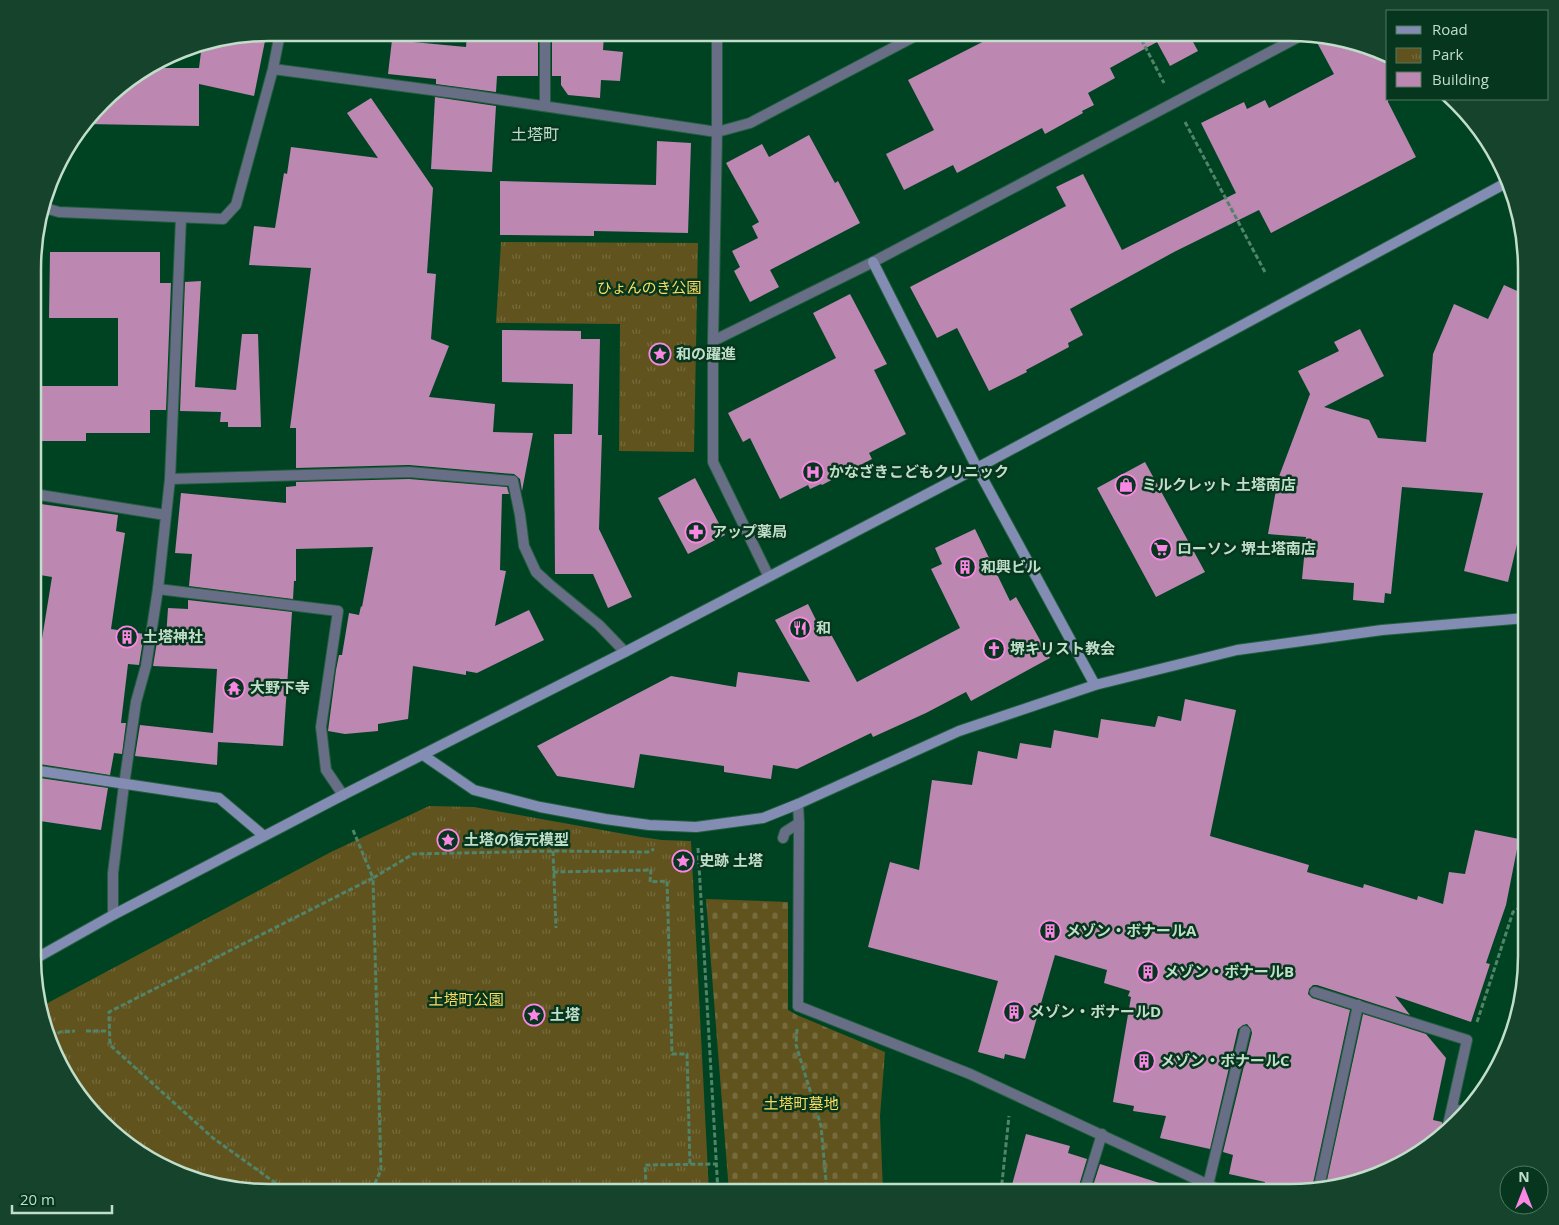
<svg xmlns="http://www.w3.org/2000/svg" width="1559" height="1225" font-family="'Open Sans','Noto Sans JP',sans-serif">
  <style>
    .cemetery { fill: url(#cemetery-stones) }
    .park { fill: url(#park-tufts) }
    .building { fill: #bc87b0 }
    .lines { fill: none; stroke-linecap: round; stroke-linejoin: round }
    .lane-casing { stroke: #235f40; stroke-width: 12 }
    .street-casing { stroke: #235f40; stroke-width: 12 }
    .secondary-casing { stroke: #235f40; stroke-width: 12 }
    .path { stroke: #518469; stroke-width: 3; stroke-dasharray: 5 2.5; stroke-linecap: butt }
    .lane { stroke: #686e86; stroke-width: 10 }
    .street { stroke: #686e86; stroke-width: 10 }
    .secondary { stroke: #838cb2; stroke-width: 10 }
    .labels { text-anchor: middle; stroke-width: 5; stroke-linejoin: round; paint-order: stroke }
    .park-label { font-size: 15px; fill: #fddc5e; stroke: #06361d }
    .poi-label { font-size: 15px; font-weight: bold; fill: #c1deca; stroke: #06361d; text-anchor: start }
    .neighbourhood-label { font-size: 16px; fill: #c1deca; stroke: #06361d }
    .rim { fill: none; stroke: #c1deca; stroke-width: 2.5 }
  </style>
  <defs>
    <pattern id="cemetery-stones" width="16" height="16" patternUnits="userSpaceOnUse" patternTransform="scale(1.25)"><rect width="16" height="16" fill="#60531e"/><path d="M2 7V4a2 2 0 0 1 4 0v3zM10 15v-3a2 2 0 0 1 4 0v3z" fill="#756b3d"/></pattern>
    <pattern id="park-tufts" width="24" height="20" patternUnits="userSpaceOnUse" patternTransform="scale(1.25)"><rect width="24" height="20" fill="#60531e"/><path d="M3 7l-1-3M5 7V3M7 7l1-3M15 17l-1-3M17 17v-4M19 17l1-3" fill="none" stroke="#756b3d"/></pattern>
  </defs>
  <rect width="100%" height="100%" fill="#004322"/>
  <path class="cemetery" d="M706 899 788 902V1010L797 1015 885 1052 880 1116 883 1192H729Z"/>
  <path class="park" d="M501 242 698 243 694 452 619 451 620 324 496 323Z
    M429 806 474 807 641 837 662 840 691 841 709 1192H255L179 1175 113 1133 57 1060 42 1006 331 852Z"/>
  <path class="building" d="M467 33H538V76H497L496 92 436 84V79L388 74 392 40 466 47Z
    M552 33 604 35 603 50 623 52 620 81 601 80 600 98 568 95 561 85V76H552Z
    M1000 33H1188L1198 51 1170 66 1157 42 1110 68 1115 78 1088 93 1094 105 1082 111 1083 113 1045 134 1042 128 957 173 953 165 904 190 886 154 934 130 908 80Z
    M1313 35 1380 50 1388 55V102L1416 157 1271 233 1259 210 1174 252 1070 309 1083 335 1068 343 1069 347 1026 370 1027 372 989 391 957 328 937 338 910 287 1066 206 1056 187 1083 174 1122 250 1236 193 1201 123 1244 102 1247 109 1265 100 1269 108 1334 74Z
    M238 38 265 41 254 96 199 84V126L86 124 114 91 154 68H199L202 44Z
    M435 97 496 106 492 172 431 169Z
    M371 98 433 188 427 273 436 274 431 339 449 346 429 397 495 404 493 432 533 433 522 491 520 479 514 474 409 465 296 468V428H290L311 268 249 265 254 226 275 228 284 173 287 174 291 147 378 158 347 113Z
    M809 135 835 183 838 181 860 223 770 270 779 287 750 302 734 271 740 267 732 251 758 238 752 226 759 222 726 163 762 144 769 157Z
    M657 141 691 143 688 233 594 231V236L500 235V181L656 185Z
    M50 252H160V283H171L166 410H150V433H86V441H34V386H118V318H49Z
    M201 281 195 387 236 390 242 334H258L261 427H228V422H220L221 412 180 411 185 282Z
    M1504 285 1526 295V542L1518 540 1508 582 1464 571 1483 493 1402 487 1391 594 1385 593 1384 603 1353 600 1354 583 1302 579 1306 537 1268 534 1278 479 1310 394 1298 371 1339 351 1334 342 1360 329 1384 376 1324 407 1369 420 1378 438 1426 442 1433 354 1454 304 1488 319Z
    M850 294 887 364 874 370 906 434 869 453 872 459 822 485 821 484 810 489 808 485 780 499 750 438 743 442 728 413 836 358 813 313Z
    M502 330 581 331V339H600L598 435H602L599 529 632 597 608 608 593 574H555L554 434H572L573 384 502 382Z
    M1145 462 1205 572 1156 597 1097 488Z
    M695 478 725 535 688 554 658 498Z
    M409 479 507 487 509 494H502L500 570 506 571 495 626 529 610 544 640 477 673 466 671V675L413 666 408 719 378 724V731L345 734 328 731 336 670 339 655H342L349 613 359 615 361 606 362 607 373 547 296 549V581H294L293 599 189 586 192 554 175 553 181 493 286 503V487L296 486V482Z
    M34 503 118 515 116 531 125 533 111 629 144 634 139 665 128 664 121 723H126L122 754 114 753 110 775 33 763 34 644 41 645 52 577 34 574Z
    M975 529 1010 601 1016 597 1050 658 971 701 966 692 926 713 873 737 871 733 797 769 773 765 771 779 724 772V766L640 754 634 788 557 776 537 746 671 676 736 687 738 672 810 682 775 620 808 604 820 628 826 625 857 682 960 628 931 569 942 564 935 548Z
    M188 600 292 612 283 746 218 742 217 765 135 756 140 725 213 733 217 669 153 666 158 636 166 638 168 608 188 609Z
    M1185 699 1236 710 1210 836 1309 865 1307 872 1363 888 1364 884 1417 900 1418 896 1443 904 1449 872 1465 874 1475 830 1519 839 1506 905 1486 963 1490 964 1471 1022 1395 996 1410 1015 1317 985H1313L1309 989 1308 994 1312 998 1350 1010 1312 1188 1289 1192H1262L1265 1182 1229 1174 1233 1155 1223 1152 1252 1033 1251 1029 1247 1024 1243 1025 1238 1029 1210 1149 1160 1138 1166 1116 1133 1111 1134 1106 1113 1102 1131 997 1128 996 1130 991 1104 983 1107 970 1055 955 1025 1059 1005 1054 1004 1059 978 1052 998 981 868 947 890 862 919 870 932 780 972 785 978 751 1017 759 1020 743 1051 748 1054 730 1098 738 1101 719 1155 727 1158 716 1181 721Z
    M33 777 108 788 101 830 33 820Z
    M1363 1014 1426 1034 1446 1058 1433 1120 1442 1122 1443 1129 1380 1174 1326 1185Z
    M1026 1134 1070 1146 1068 1153 1087 1159 1077 1192H1010Z
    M1100 1164 1172 1187 1171 1192H1091Z"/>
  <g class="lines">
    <g class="lane-casing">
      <path id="lane" d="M170 479 409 472 513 481 520 515 524 546 536 572 549 584 599 625 625 652
        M158 589 338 611 321 727 326 770 343 795
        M798 804 799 823 798 1006
        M783 838 785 832 799 823
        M1208 1185 1245 1031
        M1084 1192 1102 1134"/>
    </g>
    <g class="street-casing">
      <path id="street" d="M545 33V106
        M273 69 469 95 717 132V33
        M45 208 59 212 223 219 236 205 273 69 280 33
        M713 341 873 262 1306 33
        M34 494 166 515
        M768 575 713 462V341L717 132 750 123 921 33
        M113 915V873L124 785 136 702 146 666 158 589 170 479 181 218
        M1315 992 1467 1040 1448 1125
        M798 1006 970 1074 1224 1192
        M1452 1109 1467 1112
        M1319 1187 1358 1005"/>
    </g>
    <g class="secondary-casing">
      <path id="secondary" d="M873 262 977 468 1095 685
        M423 755 474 790 540 807 605 819 649 825 696 827 763 818 798 804 959 731 1095 685 1237 650 1382 630 1526 618
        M33 770 219 798 264 836
        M33 960 113 915 343 795 625 652 977 468 1506 183"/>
    </g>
    <path class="path" d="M1138 33 1164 83
      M1185 122 1266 274
      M353 830 373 878 413 854 553 851 648 852 654 849
      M698 848 718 1192
      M553 851 556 928
      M553 872 651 870 650 882 667 881 672 1054H687L690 1165
      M1477 1022 1513 912 1526 904
      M797 1029 796 1045 821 1126 827 1192
      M86 1031H109
      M51 1037 60 1032 75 1031
      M373 1190 646 1184 645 1165 717 1164
      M288 1192 213 1138 110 1045 109 1012 373 878 381 1170 371 1192
      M1001 1192 1009 1116"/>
    <use href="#lane" class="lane"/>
    <use href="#street" class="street"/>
    <use href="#secondary" class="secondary"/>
  </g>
  <defs>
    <g id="sight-ring" transform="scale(1.125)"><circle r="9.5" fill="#06361d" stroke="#fb87e5" stroke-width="1.5"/><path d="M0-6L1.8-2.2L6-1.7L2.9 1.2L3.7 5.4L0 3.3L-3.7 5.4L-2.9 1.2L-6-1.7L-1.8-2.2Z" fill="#fb87e5"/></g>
    <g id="hospital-ring" transform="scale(1.125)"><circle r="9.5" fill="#06361d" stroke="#fb87e5" stroke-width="1.5"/><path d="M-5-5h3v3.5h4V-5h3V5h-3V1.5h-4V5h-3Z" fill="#fb87e5"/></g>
    <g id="shop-ring" transform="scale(1.125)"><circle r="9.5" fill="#06361d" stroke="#fb87e5" stroke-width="1.5"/><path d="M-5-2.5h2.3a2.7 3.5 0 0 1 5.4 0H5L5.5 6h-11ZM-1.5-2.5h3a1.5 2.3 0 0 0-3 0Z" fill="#fb87e5"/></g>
    <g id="pharmacy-ring" transform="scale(1.125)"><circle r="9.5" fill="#06361d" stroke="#fb87e5" stroke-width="1.5"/><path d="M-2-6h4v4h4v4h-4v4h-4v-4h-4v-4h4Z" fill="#fb87e5"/></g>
    <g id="supermarket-ring" transform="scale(1.125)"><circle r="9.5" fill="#06361d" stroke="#fb87e5" stroke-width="1.5"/><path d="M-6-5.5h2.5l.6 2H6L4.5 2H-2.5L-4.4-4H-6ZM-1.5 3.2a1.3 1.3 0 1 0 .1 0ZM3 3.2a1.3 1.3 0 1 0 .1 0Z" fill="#fb87e5"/></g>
    <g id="building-ring" transform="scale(1.125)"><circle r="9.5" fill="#06361d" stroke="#fb87e5" stroke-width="1.5"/><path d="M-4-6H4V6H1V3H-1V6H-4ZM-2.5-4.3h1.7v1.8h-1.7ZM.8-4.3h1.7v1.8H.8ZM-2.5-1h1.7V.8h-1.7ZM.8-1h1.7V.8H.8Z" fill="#fb87e5"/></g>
    <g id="restaurant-ring" transform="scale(1.125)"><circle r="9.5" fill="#06361d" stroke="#fb87e5" stroke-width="1.5"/><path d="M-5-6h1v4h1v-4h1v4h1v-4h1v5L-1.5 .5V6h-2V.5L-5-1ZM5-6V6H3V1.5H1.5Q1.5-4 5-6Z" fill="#fb87e5"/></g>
    <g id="church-ring" transform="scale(1.125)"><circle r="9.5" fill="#06361d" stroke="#fb87e5" stroke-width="1.5"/><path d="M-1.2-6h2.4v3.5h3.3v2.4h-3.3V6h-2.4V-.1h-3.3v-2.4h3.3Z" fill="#fb87e5"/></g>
    <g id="temple-ring" transform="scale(1.125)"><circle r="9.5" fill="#06361d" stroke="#fb87e5" stroke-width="1.5"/><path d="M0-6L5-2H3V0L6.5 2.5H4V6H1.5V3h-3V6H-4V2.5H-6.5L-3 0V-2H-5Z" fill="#fb87e5"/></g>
  </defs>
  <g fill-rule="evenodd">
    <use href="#sight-ring" x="660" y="354"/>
    <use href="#hospital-ring" x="813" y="472"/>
    <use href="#shop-ring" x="1126" y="485"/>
    <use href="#pharmacy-ring" x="696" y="532"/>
    <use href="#supermarket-ring" x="1161" y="549"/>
    <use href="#building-ring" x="965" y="567"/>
    <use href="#restaurant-ring" x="800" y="628"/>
    <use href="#building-ring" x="127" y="637"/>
    <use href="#church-ring" x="994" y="649"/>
    <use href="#temple-ring" x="234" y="688"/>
    <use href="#sight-ring" x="448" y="840"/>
    <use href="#sight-ring" x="683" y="861"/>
    <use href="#building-ring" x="1050" y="931"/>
    <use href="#building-ring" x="1148" y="972"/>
    <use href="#building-ring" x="1014" y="1012"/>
    <use href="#sight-ring" x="534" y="1015"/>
    <use href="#building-ring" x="1144" y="1061"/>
  </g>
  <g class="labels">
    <g class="park-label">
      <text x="649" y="293">ひょんのき公園</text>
      <text x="466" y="1005">土塔町公園</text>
      <text x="801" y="1109">土塔町墓地</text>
    </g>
    <g class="poi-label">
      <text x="676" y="359">和の躍進</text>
      <text x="829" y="477">かなざきこどもクリニック</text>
      <text x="1142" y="490">ミルクレット 土塔南店</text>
      <text x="712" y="537">アップ薬局</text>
      <text x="1177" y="554">ローソン 堺土塔南店</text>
      <text x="981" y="572">和興ビル</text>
      <text x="816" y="633">和</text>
      <text x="143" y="642">土塔神社</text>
      <text x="1010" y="654">堺キリスト教会</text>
      <text x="250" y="693">大野下寺</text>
      <text x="464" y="845">土塔の復元模型</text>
      <text x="699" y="866">史跡 土塔</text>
      <text x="1066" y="936">メゾン・ボナールA</text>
      <text x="1164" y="977">メゾン・ボナールB</text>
      <text x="1030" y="1017">メゾン・ボナールD</text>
      <text x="550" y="1020">土塔</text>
      <text x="1160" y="1066">メゾン・ボナールC</text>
    </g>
    <g class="neighbourhood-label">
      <text x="535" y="140">土塔町</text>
    </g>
  </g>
  <path d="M0 0H1559V1225H0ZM269 41H1290A228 228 0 0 1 1518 269V956A228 228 0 0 1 1290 1184H269A228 228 0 0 1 41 956V269A228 228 0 0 1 269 41Z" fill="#15432b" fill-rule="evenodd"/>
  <path class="rim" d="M269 41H1290A228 228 0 0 1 1518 269V956A228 228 0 0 1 1290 1184H269A228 228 0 0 1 41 956V269A228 228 0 0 1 269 41Z"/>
  <rect x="1386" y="10" width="162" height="90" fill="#06361d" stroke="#517962"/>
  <rect x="1396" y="26" width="25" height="8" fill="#838cb2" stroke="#517962"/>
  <text x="1432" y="35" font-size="15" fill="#c1deca">Road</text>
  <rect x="1396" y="48" width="25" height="15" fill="url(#park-tufts)" stroke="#517962"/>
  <text x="1432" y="60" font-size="15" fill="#c1deca">Park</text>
  <rect x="1396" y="72" width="25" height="15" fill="#bc87b0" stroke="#517962"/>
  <text x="1432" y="85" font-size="15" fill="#c1deca">Building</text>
  <g transform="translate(1524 1190)"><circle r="24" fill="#06361d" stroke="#517962"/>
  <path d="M0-4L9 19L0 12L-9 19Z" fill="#fb87e5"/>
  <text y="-8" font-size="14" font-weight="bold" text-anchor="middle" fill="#c1deca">N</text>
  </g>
  <path d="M12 1205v8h100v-8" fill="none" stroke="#c1deca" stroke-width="2.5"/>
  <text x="20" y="1205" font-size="15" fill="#c1deca" stroke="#06361d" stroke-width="4" paint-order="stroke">20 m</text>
</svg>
